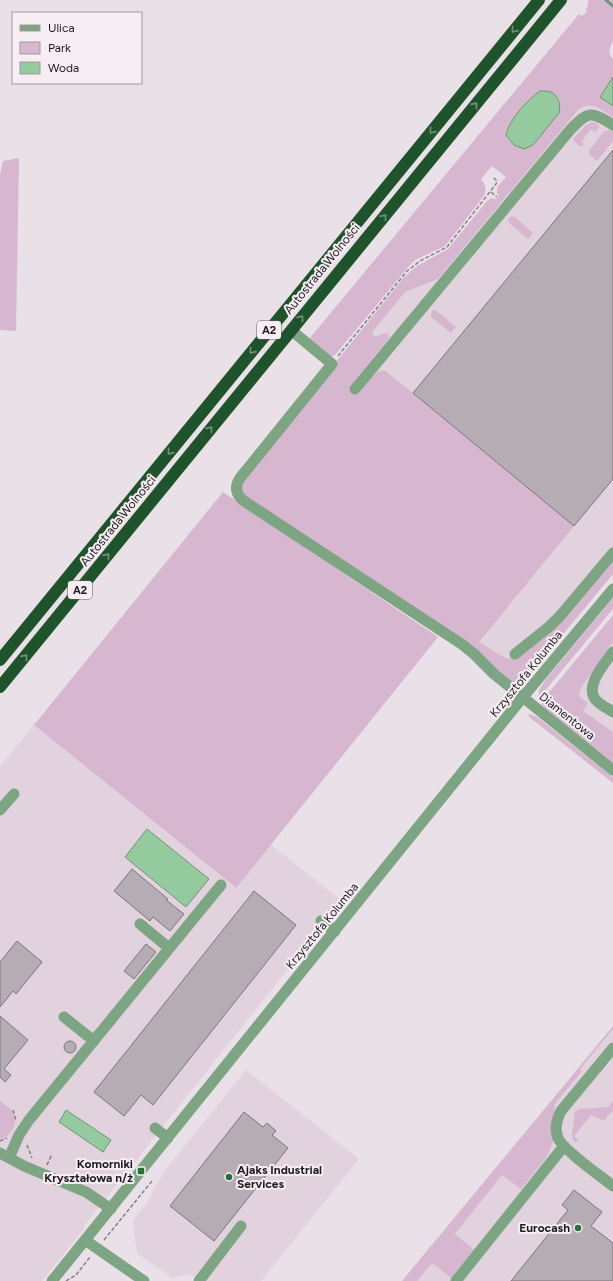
<svg xmlns="http://www.w3.org/2000/svg" width="613" height="1281" font-family="Figtree,sans-serif">
  <style>
    .built { fill: #e1d2dd }
    .green { fill: #d7b7d0 }
    .water { fill: #94ca9d; stroke: #709576 }
    .lines { fill: none; stroke-linecap: round; stroke-linejoin: round }
    .stream { stroke: #709576; stroke-width: 3 }
    .building { fill: #b5adb3; stroke: #7d767c }
    .path { stroke: #878185; stroke-width: 1.5; stroke-dasharray: 4 2; stroke-linecap: butt }
    .minor { stroke: #7da584; stroke-width: 11 }
    .highway { stroke: #1e532c; stroke-width: 12 }
    .oneway { stroke: #75917c }
    .poi-dot { fill: #286f3b; stroke: #f7eef4; stroke-width: 1.5 }
    .labels { text-anchor: middle; stroke-width: 4; stroke-linejoin: round; paint-order: stroke }
    .shield { fill: #f7eef4; stroke: #5e5a5d; stroke-width: 1 }
    .shield-label { font-size: 11px; font-weight: bold; fill: #1d1a1c }
    .street-label { font-size: 12px; fill: #1d1a1c; stroke: #f7eef4 }
    .poi-label { font-size: 12px; font-weight: bold; fill: #1d1a1c; stroke: #f7eef4; text-anchor: end }
  </style>
  <rect width="100%" height="100%" fill="#e9e1e7"/>
  <path class="built" d="M602 52 613 59V569L511 670 246 497 416 274 448 263 515 180Z
    M613 615V748L558 703Z
    M34 725 235 888 270 844 342 901 84 1226 85 1228 42 1281H0V766Z
    M613 1026V1281H402L547 1107Z
    M246 1070 359 1159 261 1281H200L190 1274 172 1278 137 1253 133 1220 153 1195 151 1194 167 1168Z"/>
  <path class="green" d="M588 0H613V41C610 47 607 54 613 59V117C600 109 591 99 577 111L438 279 405 292 372 332 374 337 386 333 389 335V338L350 386 359 393C366 385 375 366 387 372L574 526 479 642 505 658 516 659 613 559V574L526 679 519 683 514 684 242 497 240 482 404 277 417 266 448 249 487 201 492 198 496 199 499 196C493 188 501 183 506 177L492 166 481 179C486 185 487 191 483 197L445 246 415 260 409 266 335 355 330 357 309 339 579 14 582 16 587 11 585 9 588 6Z
    M592 122 597 123 599 127 595 132 591 129 581 142 584 144 581 146H579L574 141V138L586 125Z
    M609 130 613 131V141L597 161 589 154V151L603 132Z
    M19 158 16 331 0 330V175L3 161Z
    M511 216 515 217 533 233 528 239 509 223 508 219Z
    M433 310 437 311 456 327 451 333 431 317V313Z
    M223 492 438 637 236 888 34 725Z
    M613 598V609L539 698V690L546 679Z
    M613 615V642L581 688 579 694 581 698 588 703 583 711 613 732V763L552 714 543 706 541 702Z
    M530 714 537 717 613 777V783L528 716Z
    M613 1026V1029L580 1069 582 1071 555 1104 553 1142 548 1154 545 1159 521 1189 502 1175 455 1234 474 1250 451 1278 432 1263 417 1281H402Z
    M0 1101C4 1104 9 1107 12 1111 19 1123 12 1135 0 1139Z
    M613 1101V1110L604 1121 591 1115 574 1136 579 1141 576 1142 573 1140 572 1134 575 1112 579 1109 608 1107Z"/>
  <path class="water" d="M613 77V106L600 97Z
    M540 91C543 91 548 91 551 92 559 96 561 106 559 113L533 145 524 149 514 145 506 135C509 120 527 100 540 91Z
    M147 829 209 879 186 907 125 857Z
    M66 1110 111 1140 103 1152 59 1122Z"/>
  <g class="lines">
    <path class="stream" d="M606 0 613 6"/>
  </g>
  <path class="building" d="M613 150V479L574 526 413 393Z
    M132 869 168 899 166 900 184 914 170 931 153 917 150 921 114 891Z
    M254 891 296 925 153 1105 141 1095 124 1116 94 1092Z
    M17 941 42 962 16 994 13 991 0 1007V962Z
    M146 944 156 952 134 979 124 971Z
    M0 1016 28 1040 4 1069 11 1075 5 1082 0 1077Z
    M64 1047a6 6 0 1 1 12 0a6 6 0 1 1-12 0Z
    M244 1112 263 1127 267 1123 276 1131 272 1135 288 1148 214 1241 170 1206Z
    M574 1190 602 1212 591 1226 613 1243V1281H511L568 1210 562 1205Z"/>
  <g class="lines">
    <path class="path" d="M491 192 497 197
      M338 356 407 271 420 261 447 247 496 184 497 181 493 177
      M13 1110 16 1121
      M0 1141 7 1138
      M27 1145 32 1158
      M47 1165 52 1154
      M104 1240 152 1181
      M66 1281 76 1275 90 1257"/>
    <path class="minor" d="M291 330 332 364 240 478C234 487 236 495 244 501L463 645 474 654 494 674 613 770
      M355 389 570 130C588 111 591 111 613 125
      M613 652C605 663 585 685 595 699 600 705 607 708 613 712
      M515 654 550 626 560 616 613 553
      M0 810 14 794
      M321 921 335 931
      M140 924 169 948
      M64 1017 94 1041
      M613 1048 561 1111C557 1119 554 1129 558 1138 563 1150 602 1177 613 1186
      M155 1128 168 1138
      M0 1153 24 1166 86 1192 111 1209
      M9 1158 19 1135 29 1120 221 885
      M85 1240 144 1281
      M52 1281 523 697 613 589
      M199 1281 241 1226
      M456 1281 564 1146"/>
    <path class="highway" d="M0 660 539 0
      M0 687 561 0"/>
  </g>
  <defs><path id="oneway-chevron" d="M-2-3.5L2.5 0L-2 3.5" fill="none" stroke-width="1.6" stroke-linecap="round" stroke-linejoin="round"/></defs>
  <g class="oneway">
    <use href="#oneway-chevron" transform="translate(514 30) rotate(129)"/>
    <use href="#oneway-chevron" transform="translate(475 105) rotate(-51)"/>
    <use href="#oneway-chevron" transform="translate(432 131) rotate(129)"/>
    <use href="#oneway-chevron" transform="translate(384 217) rotate(-51)"/>
    <use href="#oneway-chevron" transform="translate(301 318) rotate(-51)"/>
    <use href="#oneway-chevron" transform="translate(252 351) rotate(129)"/>
    <use href="#oneway-chevron" transform="translate(210 429) rotate(-51)"/>
    <use href="#oneway-chevron" transform="translate(170 452) rotate(129)"/>
    <use href="#oneway-chevron" transform="translate(107 556) rotate(-51)"/>
    <use href="#oneway-chevron" transform="translate(25 657) rotate(-51)"/>
  </g>
  <g class="poi-dot">
    <rect x="137" y="1167" width="8" height="8" rx="2"/>
    <circle cx="229" cy="1177" r="4"/>
    <circle cx="578" cy="1228" r="4"/>
  </g>
  <g class="labels">
    <g class="shield">
      <rect x="257" y="321" width="24" height="18" rx="3"/>
      <rect x="68" y="581" width="24" height="18" rx="3"/>
    </g>
    <g class="shield-label">
      <text x="269" y="334">A2</text>
      <text x="80" y="594">A2</text>
    </g>
    <g class="street-label">
      <text transform="translate(322 269) rotate(-51)" y="4">Autostrada Wolności</text>
      <text transform="translate(118 521) rotate(-51)" y="4">Autostrada Wolności</text>
      <text transform="translate(526 674) rotate(-51)" y="4">Krzysztofa Kolumba</text>
      <text transform="translate(567 716) rotate(39)" y="4">Diamentowa</text>
      <text transform="translate(322 926) rotate(-51)" y="4">Krzysztofa Kolumba</text>
    </g>
    <g class="poi-label">
      <text x="133" y="1168">Komorniki<tspan x="133" dy="14">Kryształowa n/ż</tspan></text>
      <text x="237" y="1174" text-anchor="start">Ajaks Industrial<tspan x="237" dy="14">Services</tspan></text>
      <text x="570" y="1232">Eurocash</text>
    </g>
  </g>
  <rect x="12" y="12" width="130" height="72" fill="#f7eef4" stroke="#a0999e"/>
  <rect x="20" y="25" width="20" height="6" fill="#7da584" stroke="#a0999e"/>
  <text x="48" y="32" font-size="12" fill="#1d1a1c">Ulica</text>
  <rect x="20" y="42" width="20" height="12" fill="#d7b7d0" stroke="#a0999e"/>
  <text x="48" y="52" font-size="12" fill="#1d1a1c">Park</text>
  <rect x="20" y="62" width="20" height="12" fill="#94ca9d" stroke="#a0999e"/>
  <text x="48" y="72" font-size="12" fill="#1d1a1c">Woda</text>
</svg>
